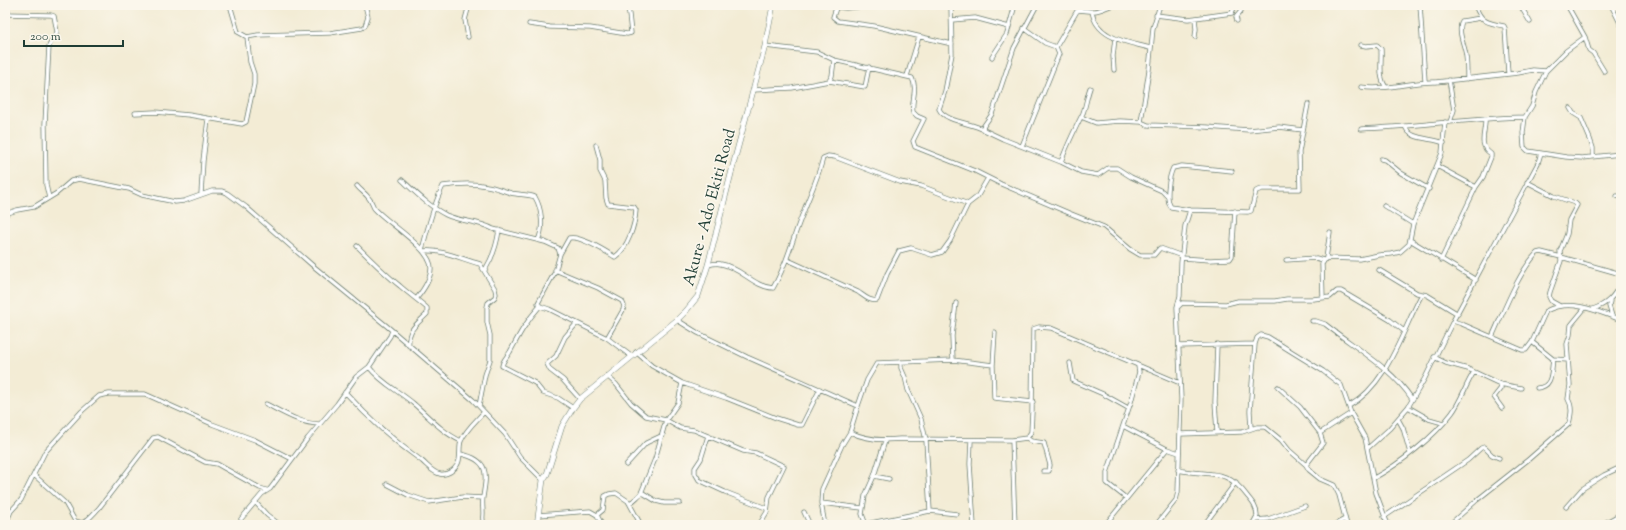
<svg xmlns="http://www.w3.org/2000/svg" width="1626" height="530" font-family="'Sorts Mill Goudy',serif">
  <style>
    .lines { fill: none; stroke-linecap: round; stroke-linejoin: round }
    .street-casing { stroke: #697a6c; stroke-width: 5 }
    .primary-casing { stroke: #697a6c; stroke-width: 6 }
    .street { stroke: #fff; stroke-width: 3.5 }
    .primary { stroke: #fff; stroke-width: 5 }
    .labels { text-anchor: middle; stroke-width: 3.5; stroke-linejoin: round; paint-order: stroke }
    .street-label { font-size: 16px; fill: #1f3d34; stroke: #fbf7ec }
  </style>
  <rect width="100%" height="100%" fill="#fbf7ec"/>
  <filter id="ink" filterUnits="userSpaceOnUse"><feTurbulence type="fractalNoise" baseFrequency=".025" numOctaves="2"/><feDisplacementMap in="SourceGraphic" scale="8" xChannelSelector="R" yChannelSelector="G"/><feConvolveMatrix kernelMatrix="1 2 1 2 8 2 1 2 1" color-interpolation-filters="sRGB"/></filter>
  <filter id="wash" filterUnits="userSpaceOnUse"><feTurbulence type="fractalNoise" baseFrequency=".012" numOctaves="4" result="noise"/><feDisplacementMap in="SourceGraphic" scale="16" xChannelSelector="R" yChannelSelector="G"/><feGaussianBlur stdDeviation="0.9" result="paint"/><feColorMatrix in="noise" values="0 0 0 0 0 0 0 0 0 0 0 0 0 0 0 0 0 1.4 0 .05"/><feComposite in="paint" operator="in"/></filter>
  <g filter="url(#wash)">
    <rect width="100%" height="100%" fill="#f3ecd5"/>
  </g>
  <g filter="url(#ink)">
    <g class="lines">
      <g class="street-casing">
        <path id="street" d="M230 5 238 32 247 37 258 35 330 33 362 28
          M365 5 368 17 365 26
          M837 5 833 17 838 21 874 26 952 44
          M951 5 952 54 945 91 939 109C945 122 973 123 984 130
          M1037 5 1014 48 992 114 983 127 984 130 1003 139 1061 162 1081 172 1098 175 1108 168H1117L1131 177 1162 191 1167 196
          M1420 5 1425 81
          M1475 5C1481 22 1487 23 1504 26L1505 28 1508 73
          M1520 5 1530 22
          M1567 5 1585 37 1589 50 1593 53 1604 71
          M1611 5 1621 25
          M836 7 846 8 875 5
          M1092 11C1096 39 1128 42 1150 48
          M5 14 51 15 54 16 57 32 49 46 45 124 46 185 49 198
          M1156 15 1188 19 1232 13 1235 5
          M1195 18 1196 29 1195 37
          M952 20 975 18 1009 27
          M1237 21 1236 17 1241 11V5
          M529 24 550 27 590 28 627 34 631 33 628 5
          M468 37 465 20 469 5
          M1585 37 1566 51 1546 71 1536 92 1532 106 1525 117 1523 133 1524 147 1528 151 1566 157 1582 158 1621 154
          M1361 45 1366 46 1377 45 1381 49C1382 62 1378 77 1386 87
          M765 46 817 52 834 60 912 78C918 89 911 101 913 112L917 116 924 119 913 141 915 147 975 171 1001 184 1069 213 1104 227 1130 249 1140 255H1154L1160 248 1182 256
          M1056 47 1077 11C1083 9 1088 12 1094 11 1101 11 1106 7 1113 5
          M992 57 1007 34 1015 5
          M1114 70 1113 56 1115 38
          M907 76 919 37
          M1467 79C1467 71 1467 63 1466 56 1465 45 1457 33 1462 21L1481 18
          M1449 80 1454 110 1450 122
          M829 81 865 87 869 67
          M1361 87C1387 91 1411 81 1436 82L1518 73 1533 70 1546 71
          M753 90 792 88 829 81 832 76 834 60
          M1570 108 1573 113 1581 118 1590 139 1593 148V157
          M135 113 155 112 189 115 242 124 246 122 254 84V74L250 62 247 37
          M1081 117 1096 123 1120 121 1141 122 1148 125 1206 127 1249 130 1279 127 1303 130
          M1141 122 1149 70 1153 28 1160 5
          M1405 126C1410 141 1431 137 1444 143
          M1361 129C1416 127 1471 118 1525 117
          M1022 146 1059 54 1056 47 1045 43 1024 28
          M1381 159 1385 160 1401 173 1429 189
          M1061 162C1067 145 1075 129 1083 113 1086 105 1087 96 1090 88
          M1437 166 1476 187
          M402 180C416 193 430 207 446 215 461 222 479 221 493 229L545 242 558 248 560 254
          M1527 182 1554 196 1575 203 1577 205 1569 220 1567 234 1560 251 1561 261 1550 292 1549 297 1551 301 1560 306
          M357 186C360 190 365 193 368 197 371 200 372 204 374 208 387 223 431 248 431 268 431 279 424 289 417 298
          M201 194 203 161 208 119
          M1617 196 1621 197
          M1384 206 1413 224
          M1190 210 1248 212 1251 211 1256 191 1262 189H1300L1299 152 1308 104
          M5 214 17 210 34 207 57 193 71 181 79 179 129 189 142 195 175 202 184 201 212 191H222L227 193 246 207 312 265 388 327 473 400 505 434 520 457 543 480
          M1410 240 1476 280
          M357 246C371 260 385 274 400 286 409 294 418 300 427 308V314C416 325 407 330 409 346
          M422 250C427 230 434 204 443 186 457 184 474 183 487 186 495 187 503 191 511 193 519 195 528 194 535 197 542 209 544 228 538 240
          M423 251C442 249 461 259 480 264L495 289 496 294 495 297 488 303 487 307V322L490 335V360L485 375 479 406
          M1182 258 1210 260 1230 259 1232 256 1235 211
          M1326 258 1359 259 1379 255 1391 254 1400 252 1409 244 1413 224 1442 153 1445 122
          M788 260 858 292C864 296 870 302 877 300L887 274 899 251 911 248 932 255 942 252 950 241 968 204
          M1286 260 1316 258 1323 260
          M1441 260 1476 187 1483 177 1491 157V154C1477 145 1486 132 1485 119
          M708 265C712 264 717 263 721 264 740 267 754 287 773 288 788 263 792 239 803 213 810 194 818 178 823 158L828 156 835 157 900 182 921 186 968 204 977 197 988 178
          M485 270C493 257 497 245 499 230
          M555 270 598 288 622 301 624 306 623 310 607 338
          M1379 270 1417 293 1427 295 1458 314
          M1323 298 1322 264 1326 258 1330 232
          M1610 301 1609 306 1612 316
          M540 306 538 303 555 272 560 254 569 238C580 235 605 251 615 257 628 248 635 225 636 210L634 207 608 204 606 198 605 181 600 171V160L596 145
          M540 306C527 320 519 335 510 352 507 357 503 360 502 366L535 383 543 393 558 398 573 408
          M540 306 549 309 607 338 631 356
          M1178 307 1182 303 1226 304 1238 301H1275L1287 299H1313L1330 297 1337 291H1341L1390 320 1404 331
          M1593 309C1608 304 1614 296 1621 283
          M677 320 698 333 747 357 858 406 850 432 842 445 822 489 821 503 825 525
          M1312 321H1316L1325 324C1355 348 1391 367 1412 399
          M1453 321 1462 324 1522 350H1526L1532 342 1546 311C1570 298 1598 311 1621 320
          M577 323 565 337 556 356 547 364 550 370 563 380 580 399
          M995 332 993 365 994 398 1033 402
          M1492 337C1504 311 1518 273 1537 253L1541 252 1561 257 1621 274
          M1532 342 1553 359 1568 360
          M1217 344 1215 402 1217 432
          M1179 346 1255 344
          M636 352 652 366 682 383 726 398 776 418 798 425H802L820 389
          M1434 357 1446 363 1468 369 1500 384 1521 388
          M953 360 952 336 956 303
          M1070 363 1073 381 1103 394 1128 408
          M369 367C381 383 399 391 414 404 429 417 443 433 461 441
          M607 376 616 384 631 403 646 416 666 420 680 428 694 430 743 451 756 453 784 466 769 497 767 512 759 525
          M1500 384 1501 388 1494 397 1502 408
          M1278 387 1300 407 1320 433 1351 413
          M1537 388C1553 387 1551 372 1553 359
          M345 392C370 420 392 440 422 461 428 466 432 472 440 474 444 475 450 473 454 469 463 461 458 449 461 441 466 429 476 421 484 412
          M266 404C282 412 301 424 319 424
          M858 406 867 380 877 363 953 360 993 365
          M1349 406C1388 384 1402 331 1422 294
          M1408 407 1429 419 1443 423
          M1398 419 1403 428 1410 453
          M1123 426 1167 449 1179 453
          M1251 429 1250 411 1255 344 1257 338 1261 335 1268 337 1323 371 1341 385 1351 413 1365 438 1376 493 1388 525
          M850 432C866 440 882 441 900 439L1012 440 1027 438 1031 432 1032 412 1033 329 1039 327 1051 328 1180 383
          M1180 434 1242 432 1257 427H1265L1281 440 1289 450 1306 465 1309 470 1320 479 1334 485 1339 495 1347 525
          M708 436 701 459 695 468V473L699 480 725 492 766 508
          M1027 438 1031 441 1044 443 1050 465 1049 471H1043
          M971 440 970 464 974 525
          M1012 440 1015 525
          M1368 448 1389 429 1408 407 1425 378 1453 321 1538 163 1541 153
          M461 454C489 460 487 473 483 497 482 502 483 507 483 513 483 517 482 520 484 525
          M626 465 646 443 663 435
          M1306 465 1323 443 1320 433
          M1178 470C1211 477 1225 466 1248 497 1253 503 1257 508 1257 516L1252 525
          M34 475 65 503 75 521 82 523C88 521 94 513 99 508L153 438 158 437 205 462 217 464 224 468 260 488 266 490
          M874 476 889 479
          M1374 478C1401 463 1433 438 1452 413 1461 401 1466 384 1474 372
          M387 484 408 495 429 502 463 497 483 498
          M641 493 655 459 666 420 678 403 682 383
          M1126 498 1107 483V473L1131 402 1139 372 1138 366
          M256 503 267 515 280 525
          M629 503C636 501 637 495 643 493L656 501 664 503H680
          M821 503 862 508
          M1566 507 1582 489 1604 475 1621 467
          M930 511 957 514
          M804 512 810 525
          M539 515 590 511 597 515 602 525
          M597 515 603 510 605 496 609 494 616 493 628 501 641 525
          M1384 517 1468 460 1481 448 1484 447 1492 455 1499 458
          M241 519 262 494 270 489 308 438 337 404 356 377 369 367 390 336 392 331
          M1255 520 1268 519 1305 506
          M866 524 930 511 926 440 921 419 908 390 905 377 901 368V362
          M5 525 11 511 21 500 45 452 82 411 99 396 109 394H145L212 424 255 440 292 459
          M866 525 862 514 865 496 874 476 885 441
          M1105 525 1167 449
          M1156 525 1176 500 1178 492 1181 399 1177 307 1180 296 1181 263 1185 226 1190 210 1171 207C1165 200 1169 176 1173 168L1182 166 1232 171
          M1204 525 1236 482
          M1334 525 1345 519
          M1449 525 1477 500 1529 459 1569 424C1571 415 1573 407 1568 399L1570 385 1567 344 1570 335 1571 325 1585 308
          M1601 525 1621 514"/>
      </g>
      <g class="primary-casing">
        <path id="primary" d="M537 525 543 480 547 474 562 426 573 408 580 399 677 320 686 311 698 296 708 265 735 158 765 46 773 5"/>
      </g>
      <use href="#street" class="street"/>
      <use href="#primary" class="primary"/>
    </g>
  </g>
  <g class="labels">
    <g class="street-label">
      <text transform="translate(708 207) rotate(-75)" y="6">Akure - Ado Ekiti Road</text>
    </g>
  </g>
  <rect width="1626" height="530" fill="none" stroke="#fbf7ec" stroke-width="20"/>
  <path d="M24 40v6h99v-6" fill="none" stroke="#1f3d34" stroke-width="2"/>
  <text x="30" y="40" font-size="12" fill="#1f3d34" stroke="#fbf7ec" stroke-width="3" paint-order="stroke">200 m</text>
</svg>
